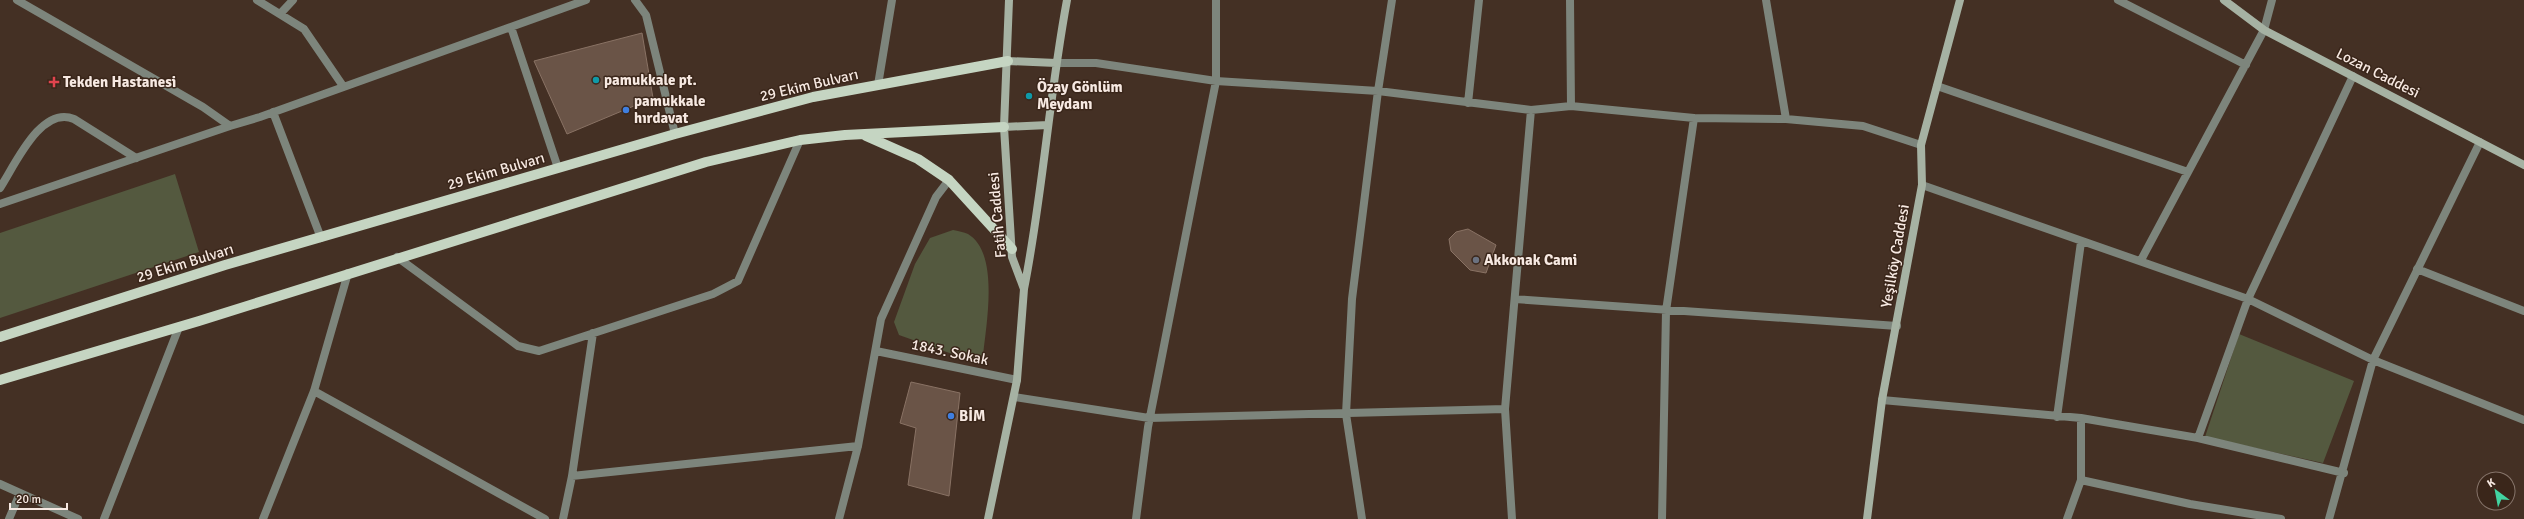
<svg xmlns="http://www.w3.org/2000/svg" width="2524" height="519" font-family="Signika,sans-serif">
  <style>
    .green { fill: #54593f }
    .building { fill: #6a5447; stroke: #897264 }
    .lines { fill: none; stroke-linecap: round; stroke-linejoin: round }
    .lane { stroke: #7d857c; stroke-width: 8 }
    .street { stroke: #7d857c; stroke-width: 8 }
    .secondary { stroke: #a6b2a3; stroke-width: 8 }
    .primary { stroke: #c5d5c2; stroke-width: 10 }
    .culture-dot { fill: #0f9aa8; stroke: #3a261a; stroke-width: 1.5 }
    .health-dot { fill: #e0444e; stroke: #3a261a; stroke-width: 1.5 }
    .shop-dot { fill: #3f7fe0; stroke: #3a261a; stroke-width: 1.5 }
    .worship-dot { fill: #6b7280; stroke: #3a261a; stroke-width: 1.5 }
    .labels { text-anchor: middle; stroke-width: 3; stroke-linejoin: round; paint-order: stroke }
    .street-label { font-size: 15px; fill: #f7e9e2; stroke: #3a261a }
    .poi-label { font-size: 15px; font-weight: bold; fill: #f7e9e2; stroke: #3a261a; text-anchor: start }
  </style>
  <rect width="100%" height="100%" fill="#443024"/>
  <path class="green" d="M175 174 199 252 0 318V233Z
    M953 230C958 231 964 232 968 234 1000 253 986 325 983 356L972 361 899 335 894 322 915 264 930 238Z
    M2239 334 2354 381 2323 463 2205 437Z"/>
  <path class="building" d="M642 33 653 98 567 134 534 61Z
    M1468 229 1496 245 1486 273 1470 270 1451 251 1449 239 1456 232Z
    M911 382 960 393 949 496 908 485 916 428 900 423Z"/>
  <g class="lines">
    <path class="lane" d="M0 188C15 165 41 105 74 119L136 158"/>
    <path class="street" d="M17 0 203 107 230 126 260 117 586 0
      M257 0 304 29 343 86
      M635 0 646 15 675 134
      M1570 0 1571 106
      M1766 0 1786 119
      M2118 0 2246 65
      M280 14 293 0
      M511 27 558 168
      M1056 63H1096L1216 81 1378 91 1531 110 1571 106 1694 118 1786 119 1863 126 1921 145
      M878 85 892 0
      M1937 86 2188 172
      M1468 103 1479 0
      M273 112 321 238
      M1922 185 2248 299 2373 360 2524 420
      M0 204 230 126
      M397 257 518 346 539 351 713 294 738 281 800 140
      M2141 260 2264 30 2272 0
      M2417 269 2524 311
      M1515 299 1897 326
      M876 351 1017 380
      M314 391 545 519
      M1014 397 1149 418 1505 409
      M1882 400 2081 418 2198 438 2344 473
      M2057 417 2081 242
      M2198 438 2248 299 2353 76
      M572 476 858 446
      M2081 480 2190 504 2281 519
      M0 484 78 519
      M9 519 20 493
      M104 519 179 327
      M263 519 314 391 348 273
      M563 519 572 476 593 333
      M839 519 858 446 881 319 936 197 949 180
      M1136 519 1148 427 1216 81V0
      M1362 519 1346 414 1352 299 1378 91 1392 0
      M1512 519 1505 409 1531 110
      M1662 519 1666 311 1694 118
      M2067 519 2081 480V418
      M2329 519 2373 360 2480 142"/>
    <path class="secondary" d="M2224 0 2264 30 2524 165
      M1008 61 1056 63
      M1004 127 1048 125
      M1024 289C1043 193 1049 96 1067 0
      M988 519 1017 380 1024 289 1012 257 1004 127 1009 0
      M1867 519 1882 400 1922 185 1921 145 1960 0"/>
    <path class="primary" d="M866 136 918 159 949 180 1012 249
      M0 337 225 265 675 134 813 97 1008 61
      M0 380 199 321 706 162 800 140 845 135 1004 127"/>
  </g>
  <g class="culture-dot">
    <circle cx="596" cy="80" r="4"/>
    <circle cx="1029" cy="96" r="4"/>
  </g>
  <path class="health-dot" d="M52 76h4v4h4v4h-4v4h-4v-4h-4v-4h4z"/>
  <g class="shop-dot">
    <circle cx="626" cy="110" r="4"/>
    <circle cx="951" cy="416" r="4"/>
  </g>
  <circle class="worship-dot" cx="1476" cy="260" r="4"/>
  <g class="labels">
    <g class="street-label">
      <text transform="translate(2378 73) rotate(27)" y="5">Lozan Caddesi</text>
      <text transform="translate(809 85) rotate(-13)" y="5">29 Ekim Bulvarı</text>
      <text transform="translate(496 171) rotate(-16)" y="5">29 Ekim Bulvarı</text>
      <text transform="translate(997 215) rotate(-95)" y="5">Fatih Caddesi</text>
      <text transform="translate(1895 256) rotate(-80)" y="5">Yeşilköy Caddesi</text>
      <text transform="translate(185 263) rotate(-17)" y="5">29 Ekim Bulvarı</text>
      <text transform="translate(950 352) rotate(12)" y="5">1843. Sokak</text>
    </g>
    <g class="poi-label">
      <text x="604" y="85">pamukkale pt.</text>
      <text x="63" y="87">Tekden Hastanesi</text>
      <text x="1037" y="92">Özay Gönlüm<tspan x="1037" dy="17">Meydanı</tspan></text>
      <text x="634" y="106">pamukkale<tspan x="634" dy="17">hırdavat</tspan></text>
      <text x="1484" y="265">Akkonak Cami</text>
      <text x="959" y="421">BİM</text>
    </g>
  </g>
  <g transform="translate(2496 491) rotate(328)"><circle r="19" fill="#3a261a" stroke="#86746a"/>
  <path d="M0-3L7 15L0 10L-7 15Z" fill="#42d4a1"/>
  <text y="-6" font-size="11" font-weight="bold" text-anchor="middle" fill="#f7e9e2">K</text>
  </g>
  <path d="M10 503v6h57v-6" fill="none" stroke="#f7e9e2" stroke-width="2"/>
  <text x="16" y="503" font-size="12" fill="#f7e9e2" stroke="#3a261a" stroke-width="3" paint-order="stroke">20 m</text>
</svg>
